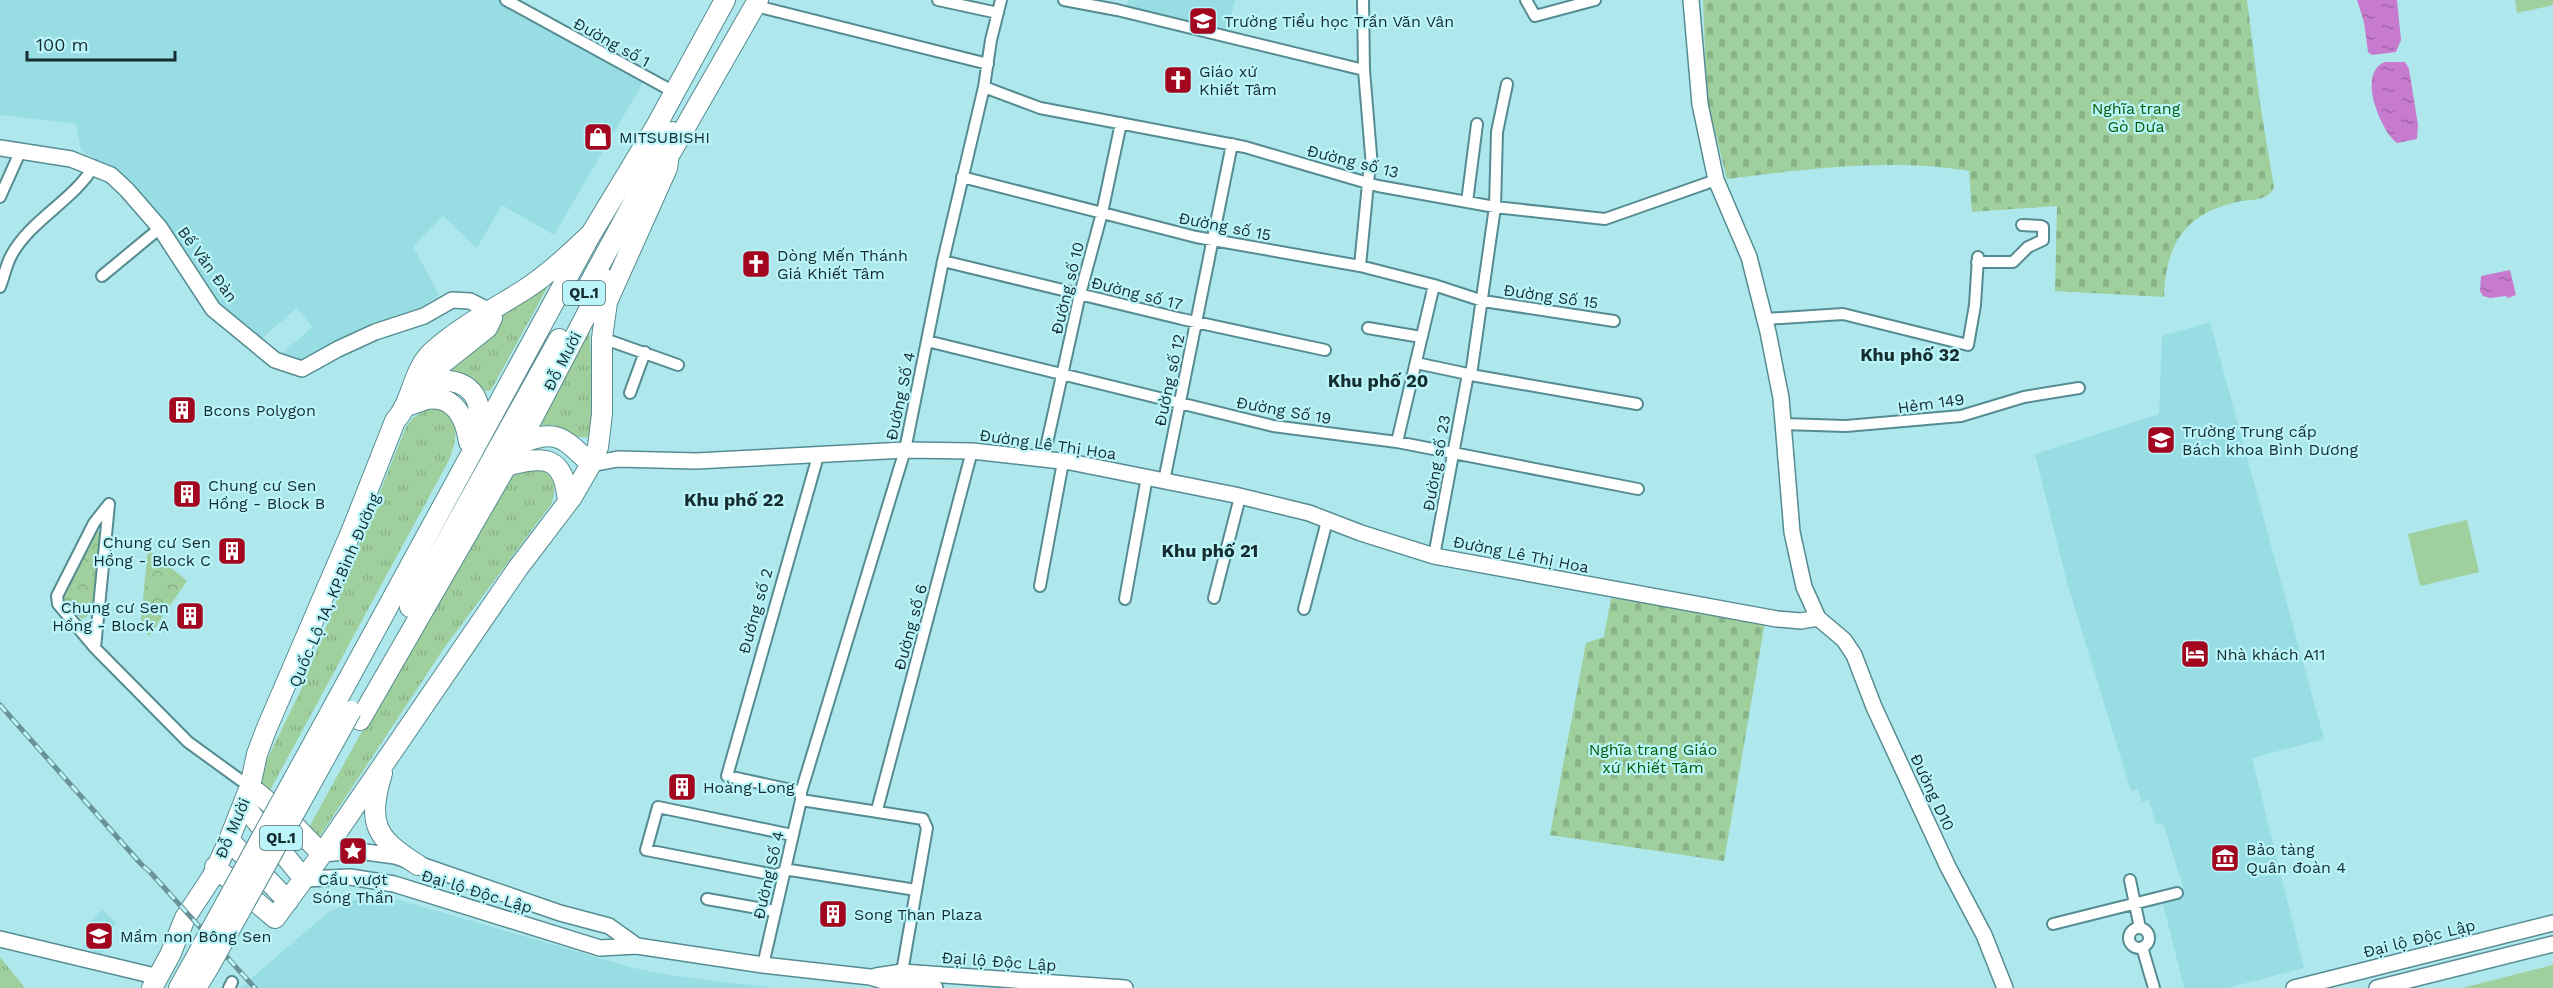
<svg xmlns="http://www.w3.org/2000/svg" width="2553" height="988" font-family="'Work Sans',sans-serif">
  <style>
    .built { fill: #99dde4 }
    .grass { fill: url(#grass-tufts) }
    .cemetery { fill: url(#cemetery-stones) }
    .park { fill: url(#park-crowns) }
    .pitch { fill: #9fcf9c }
    .water { fill: url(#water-ripples) }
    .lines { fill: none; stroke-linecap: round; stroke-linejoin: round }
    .street-casing { stroke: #558c91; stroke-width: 14 }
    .secondary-casing { stroke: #558c91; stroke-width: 18 }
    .highway-casing { stroke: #558c91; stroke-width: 22 }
    .street { stroke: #fff; stroke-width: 10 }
    .secondary { stroke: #fff; stroke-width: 15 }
    .highway { stroke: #fff; stroke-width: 20 }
    .rail-casing { stroke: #699397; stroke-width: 5 }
    .rail { stroke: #bbf5fa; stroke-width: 3; stroke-dasharray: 9; stroke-linecap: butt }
    .highway-bridge-casing { stroke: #558c91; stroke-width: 22; stroke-linecap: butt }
    .highway-bridge { stroke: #fff; stroke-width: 20 }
    .labels { text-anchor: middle; stroke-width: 4.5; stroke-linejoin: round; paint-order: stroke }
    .shield { fill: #bbf5fa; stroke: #48696c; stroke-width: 1.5 }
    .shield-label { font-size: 15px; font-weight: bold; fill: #162d2f }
    .poi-label { font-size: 16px; fill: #162d2f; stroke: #bbf5fa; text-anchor: start }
    .street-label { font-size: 16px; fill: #162d2f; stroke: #bbf5fa }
    .park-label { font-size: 16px; fill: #05600c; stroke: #bbf5fa }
    .neighbourhood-label { font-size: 18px; font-weight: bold; fill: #162d2f; stroke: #bbf5fa }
  </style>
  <defs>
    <pattern id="grass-tufts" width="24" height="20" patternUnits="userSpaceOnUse" patternTransform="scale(1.5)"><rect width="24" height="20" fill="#9fcf9c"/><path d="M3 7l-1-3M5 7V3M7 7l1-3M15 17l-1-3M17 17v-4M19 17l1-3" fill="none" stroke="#88b287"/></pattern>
    <pattern id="cemetery-stones" width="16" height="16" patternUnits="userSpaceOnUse" patternTransform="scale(1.5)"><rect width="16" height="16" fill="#9fcf9c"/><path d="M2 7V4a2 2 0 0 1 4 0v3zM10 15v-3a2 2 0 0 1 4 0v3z" fill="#88b287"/></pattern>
    <pattern id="park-crowns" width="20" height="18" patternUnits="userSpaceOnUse" patternTransform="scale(1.5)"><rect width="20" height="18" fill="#9fcf9c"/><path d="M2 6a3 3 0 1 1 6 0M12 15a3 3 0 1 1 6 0" fill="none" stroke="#88b287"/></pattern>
    <pattern id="water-ripples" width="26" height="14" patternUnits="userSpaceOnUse" patternTransform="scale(1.5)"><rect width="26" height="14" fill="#c67bcf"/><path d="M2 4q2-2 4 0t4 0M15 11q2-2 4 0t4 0" fill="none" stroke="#a065a8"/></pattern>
  </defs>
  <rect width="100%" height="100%" fill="#aee8ed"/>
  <path class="built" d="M0 0H507L647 76 554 235 502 205 477 248 443 216 413 246 439 295 406 318 305 360 289 362 278 357 312 327 297 308 260 340 213 305 112 168 81 151 76 124 0 115Z
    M1128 0H1235L1227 33 1126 8Z
    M2210 322 2324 739 2252 758 2304 968 2227 988H2184L2161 896 2184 890 2163 823 2156 825 2149 800 2142 802 2138 789 2131 791 2068 586 2035 454 2159 414 2162 336Z
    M377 897 399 900 634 968 675 976 775 988H240L327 913 355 900Z
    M102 910 116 922 102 954 83 948 93 924 91 921Z"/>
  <path class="grass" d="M545 286 547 288 491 390 485 391 459 375 440 367 497 315Z
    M589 318 594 422 591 438 572 436 553 425H540Z
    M429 408C463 409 458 436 449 460L269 792 260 782 259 776 301 690 406 427 413 418Z
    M541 462C555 479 557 481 552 503L444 648 320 836 315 838 307 831 469 537 491 501 519 466Z
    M0 957 25 988H0Z"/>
  <path class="cemetery" d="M1703 0H2247L2260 104 2274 187C2268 201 2254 199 2242 201 2185 212 2166 243 2164 297L2055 291 2057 206 1972 212 1969 171C1892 158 1805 169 1727 179L1707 99Z
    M1611 598 1765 622 1724 861 1550 835 1586 643 1604 637Z"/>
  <path class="park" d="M95 532H101L93 613 82 619 63 602 64 592 91 537Z
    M148 549 187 581 149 636 140 628Z"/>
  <path class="pitch" d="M2515 0H2553V5L2517 13Z
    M2467 520 2479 572 2420 586 2408 534Z
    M2553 965V988H2462Z"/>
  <path class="water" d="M2357 0H2397L2401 40 2396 52 2372 55 2368 52 2364 22Z
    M2385 62H2405L2409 69 2418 125 2417 139 2397 143C2381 131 2356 73 2385 62Z
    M2510 270 2516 295 2508 298 2506 296 2490 298 2483 296 2480 291 2481 276Z"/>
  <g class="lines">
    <g class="street-casing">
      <path id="street" d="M506 0 674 92
        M938 0 998 13
        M1064 0 1117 10 1364 70
        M1526 0 1535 16 1595 0
        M752 5 988 64
        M984 87 1040 108 1245 147 1378 186 1495 207 1605 219 1716 180
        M962 177 1196 237 1360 266 1434 285 1483 301 1614 321
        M0 197 21 150
        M1467 202 1477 124
        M943 261 1182 319 1325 350
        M1977 262H2013L2028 247 2043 240V227L2041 226 2022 225
        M1360 266 1369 173 1372 167 1364 70 1363 0
        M102 276 160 228
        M0 287C4 277 6 265 11 256 30 220 73 201 94 166
        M1765 319 1843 314 1968 345 1975 305 1978 257
        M1368 328 1421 337
        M602 338 678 365
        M927 341 1273 426 1397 442 1638 489
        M1416 363 1468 374
        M1468 374 1471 375 1495 207 1497 132 1507 84
        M1471 375 1637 404
        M630 393 645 352
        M1783 424 1846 426 1961 416 2024 397 2079 388
        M1397 442 1434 285
        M1043 461 1080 294 1102 213 1121 123
        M1164 481 1232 144
        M109 504 94 523 57 596 58 604 95 648 188 742 250 787
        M1434 556 1468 374
        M1040 586 1063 462
        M1214 598 1240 497
        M1125 599 1147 477
        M1304 609 1327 521
        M95 648 109 504
        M801 792 727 776 818 456
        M801 800 923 819 927 828 902 972
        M877 810 972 451
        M792 835 658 807 646 850 775 875 790 870 916 890
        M2130 880 2140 928
        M707 899 775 911
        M2053 924 2177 893
        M2129 938a10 10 0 1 1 20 0a10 10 0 1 1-20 0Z
        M2142 947 2154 988
        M763 965 801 800V792L905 450 943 261 984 87 991 40 1001 0
        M229 988 232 982"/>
    </g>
    <g class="secondary-casing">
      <path id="secondary" d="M1691 0 1700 104 1716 180 1749 257 1768 332 1781 398 1792 532 1804 587 1818 618 1844 640 1854 655 1874 707 1948 867 1984 935 2005 988
        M0 148 71 159 111 175 127 190 160 228 213 309 275 360 302 369 338 349 375 332 424 316 452 300 470 301 490 311
        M591 464 618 459 696 461 905 450 972 451 1070 462 1235 495 1309 513 1361 533 1434 556 1777 619 1801 621 1818 618
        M322 854 358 851 395 856 560 913 609 926 637 946
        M304 879 350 877 394 884 600 948 637 946 763 965 870 977 900 986 935 988
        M0 939 159 977
        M876 976 902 972 1125 988
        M2294 988 2553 923
        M2377 988 2553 944"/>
    </g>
    <g class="highway-casing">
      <path id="highway" d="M671 152 758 0
        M586 290 661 152
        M422 385C445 376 475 380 479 409 481 419 477 429 475 438
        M415 393 443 363 487 328 492 318 490 311
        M404 407C411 405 419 401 427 399 455 394 466 420 469 442
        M514 446C555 428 561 435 591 464
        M506 466C546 455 564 456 568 502
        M410 607 559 339
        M336 702 591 234 655 128 725 0
        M360 720 519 444 605 279
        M382 773C367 824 375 838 418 865
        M250 787 284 815 322 854
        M242 807 250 813 304 879
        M229 840 288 901
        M215 867 275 918 322 854 518 568 572 497 591 464 598 447 602 414V338L607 302 667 168 672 132
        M152 988 170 955 185 918 212 877 227 845 250 787 257 754 266 730 352 530 395 421C413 401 412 371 432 352 460 327 492 310 524 290 549 274 569 254 591 234
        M179 988 199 952
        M196 988 210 965"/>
    </g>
    <use href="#street" class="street"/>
    <use href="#secondary" class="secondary"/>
    <use href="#highway" class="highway"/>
    <g class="rail-casing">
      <path id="rail" d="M0 705 141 864 150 872 255 988"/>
    </g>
    <use href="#rail" class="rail"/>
    <g class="highway-bridge-casing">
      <path id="highway-bridge" d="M199 952 336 702
        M210 965 351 711"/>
    </g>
    <use href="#highway-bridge" class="highway-bridge"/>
  </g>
  <defs>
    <g id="school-square" transform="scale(1.5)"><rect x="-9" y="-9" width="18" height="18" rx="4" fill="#a30720" stroke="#bbf5fa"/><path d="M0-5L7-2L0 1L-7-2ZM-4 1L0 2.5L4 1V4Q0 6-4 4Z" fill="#fff"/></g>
    <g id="church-square" transform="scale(1.5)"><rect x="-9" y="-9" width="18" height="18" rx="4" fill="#a30720" stroke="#bbf5fa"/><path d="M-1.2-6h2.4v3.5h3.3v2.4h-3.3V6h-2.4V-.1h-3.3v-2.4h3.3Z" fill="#fff"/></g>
    <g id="shop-square" transform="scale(1.5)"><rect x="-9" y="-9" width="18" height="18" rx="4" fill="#a30720" stroke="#bbf5fa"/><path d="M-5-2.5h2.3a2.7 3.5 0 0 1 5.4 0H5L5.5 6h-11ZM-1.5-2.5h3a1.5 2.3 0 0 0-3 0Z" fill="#fff"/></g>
    <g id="building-square" transform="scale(1.5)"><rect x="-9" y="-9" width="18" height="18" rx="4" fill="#a30720" stroke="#bbf5fa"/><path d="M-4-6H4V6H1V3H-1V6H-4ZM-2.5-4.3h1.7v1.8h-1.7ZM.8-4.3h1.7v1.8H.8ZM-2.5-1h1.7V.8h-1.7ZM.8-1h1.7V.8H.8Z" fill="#fff"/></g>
    <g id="hotel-square" transform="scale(1.5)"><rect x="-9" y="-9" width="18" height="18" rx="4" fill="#a30720" stroke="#bbf5fa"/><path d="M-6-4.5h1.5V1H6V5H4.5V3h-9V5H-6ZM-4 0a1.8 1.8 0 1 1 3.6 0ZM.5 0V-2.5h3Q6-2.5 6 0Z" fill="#fff"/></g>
    <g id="sight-square" transform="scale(1.5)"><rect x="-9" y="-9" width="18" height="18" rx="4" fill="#a30720" stroke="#bbf5fa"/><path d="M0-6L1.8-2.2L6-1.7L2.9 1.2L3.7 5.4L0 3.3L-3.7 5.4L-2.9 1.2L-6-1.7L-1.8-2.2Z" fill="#fff"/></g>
    <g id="museum-square" transform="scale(1.5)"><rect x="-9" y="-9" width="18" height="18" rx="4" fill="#a30720" stroke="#bbf5fa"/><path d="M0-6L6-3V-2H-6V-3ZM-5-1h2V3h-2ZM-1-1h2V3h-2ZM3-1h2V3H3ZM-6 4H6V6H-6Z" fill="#fff"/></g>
  </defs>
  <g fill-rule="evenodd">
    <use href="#school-square" x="1203" y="21"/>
    <use href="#church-square" x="1178" y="80"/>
    <use href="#shop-square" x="598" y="137"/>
    <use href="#church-square" x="756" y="264"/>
    <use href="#building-square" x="182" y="410"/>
    <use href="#school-square" x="2161" y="440"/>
    <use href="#building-square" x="187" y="494"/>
    <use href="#building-square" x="232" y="551"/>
    <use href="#building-square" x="190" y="616"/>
    <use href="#hotel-square" x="2195" y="654"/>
    <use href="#building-square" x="682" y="787"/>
    <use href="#sight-square" x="353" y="851"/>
    <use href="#museum-square" x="2225" y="858"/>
    <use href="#building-square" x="833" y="914"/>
    <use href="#school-square" x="99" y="936"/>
  </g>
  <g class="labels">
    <g class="shield">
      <rect x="563" y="281" width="42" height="24" rx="4.5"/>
      <rect x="260" y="826" width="42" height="24" rx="4.5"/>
    </g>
    <g class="shield-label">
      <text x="584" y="298">QL.1</text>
      <text x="281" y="843">QL.1</text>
    </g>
    <g class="poi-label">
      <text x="1224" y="27">Trường Tiểu học Trần Văn Vân</text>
      <text x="1199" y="77">Giáo xứ<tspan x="1199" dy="18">Khiết Tâm</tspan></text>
      <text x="619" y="143">MITSUBISHI</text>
      <text x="777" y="261">Dòng Mến Thánh<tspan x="777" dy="18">Giá Khiết Tâm</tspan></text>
      <text x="203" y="416">Bcons Polygon</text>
      <text x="2182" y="437">Trường Trung cấp<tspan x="2182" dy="18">Bách khoa Bình Dương</tspan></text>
      <text x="208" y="491">Chung cư Sen<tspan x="208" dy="18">Hồng - Block B</tspan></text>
      <text x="211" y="548" text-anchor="end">Chung cư Sen<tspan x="211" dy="18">Hồng - Block C</tspan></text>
      <text x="169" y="613" text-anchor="end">Chung cư Sen<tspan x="169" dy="18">Hồng - Block A</tspan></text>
      <text x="2216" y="660">Nhà khách A11</text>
      <text x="703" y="793">Hoàng Long</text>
      <text x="2246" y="855">Bảo tàng<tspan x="2246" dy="18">Quân đoàn 4</tspan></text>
      <text x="353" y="885" text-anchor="middle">Cầu vượt<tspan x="353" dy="18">Sóng Thần</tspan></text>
      <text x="854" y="920">Song Than Plaza</text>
      <text x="120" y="942">Mầm non Bông Sen</text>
    </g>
    <g class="street-label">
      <text transform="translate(612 42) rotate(29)" y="6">Đường số 1</text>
      <text transform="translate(1353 161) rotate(14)" y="6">Đường số 13</text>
      <text transform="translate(1225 226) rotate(11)" y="6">Đường số 15</text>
      <text transform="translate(208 264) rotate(54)" y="6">Bế Văn Đàn</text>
      <text transform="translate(1067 288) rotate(-76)" y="6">Đường số 10</text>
      <text transform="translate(1137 293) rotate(14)" y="6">Đường số 17</text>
      <text transform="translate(1551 296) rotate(8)" y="6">Đường Số 15</text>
      <text transform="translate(562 361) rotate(-63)" y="6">Đỗ Mười</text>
      <text transform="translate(1169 380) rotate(-78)" y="6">Đường số 12</text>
      <text transform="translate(900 396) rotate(-78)" y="6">Đường Số 4</text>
      <text transform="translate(1931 403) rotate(-8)" y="6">Hẻm 149</text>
      <text transform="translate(1284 410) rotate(10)" y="6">Đường Số 19</text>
      <text transform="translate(1048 444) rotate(8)" y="6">Đường Lê Thị Hoa</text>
      <text transform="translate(1436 463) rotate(-80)" y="6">Đường số 23</text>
      <text transform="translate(1521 554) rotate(11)" y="6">Đường Lê Thị Hoa</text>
      <text transform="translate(334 590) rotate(-67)" y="6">Quốc Lộ 1A, KP.Bình Đường</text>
      <text transform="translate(755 611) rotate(-74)" y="6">Đường số 2</text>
      <text transform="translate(910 627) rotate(-75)" y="6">Đường số 6</text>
      <text transform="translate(1933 792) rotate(65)" y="6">Đường D10</text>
      <text transform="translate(232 828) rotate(-67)" y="6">Đỗ Mười</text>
      <text transform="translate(768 875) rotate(-77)" y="6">Đường Số 4</text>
      <text transform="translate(477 891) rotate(17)" y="6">Đại lộ Độc Lập</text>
      <text transform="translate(2419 938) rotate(-14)" y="6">Đại lộ Độc Lập</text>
      <text transform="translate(999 961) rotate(4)" y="6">Đại lộ Độc Lập</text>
    </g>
    <g class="park-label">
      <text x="2136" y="114">Nghĩa trang<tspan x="2136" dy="18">Gò Dưa</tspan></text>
      <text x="1653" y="755">Nghĩa trang Giáo<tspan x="1653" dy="18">xứ Khiết Tâm</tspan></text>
    </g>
    <g class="neighbourhood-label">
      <text x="1910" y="361">Khu phố 32</text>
      <text x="1378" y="387">Khu phố 20</text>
      <text x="734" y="506">Khu phố 22</text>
      <text x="1210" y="557">Khu phố 21</text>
    </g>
  </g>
  <path d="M27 51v9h148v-9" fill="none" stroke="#162d2f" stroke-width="3"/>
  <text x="36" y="51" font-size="18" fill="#162d2f" stroke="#bbf5fa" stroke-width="4.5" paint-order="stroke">100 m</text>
</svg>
